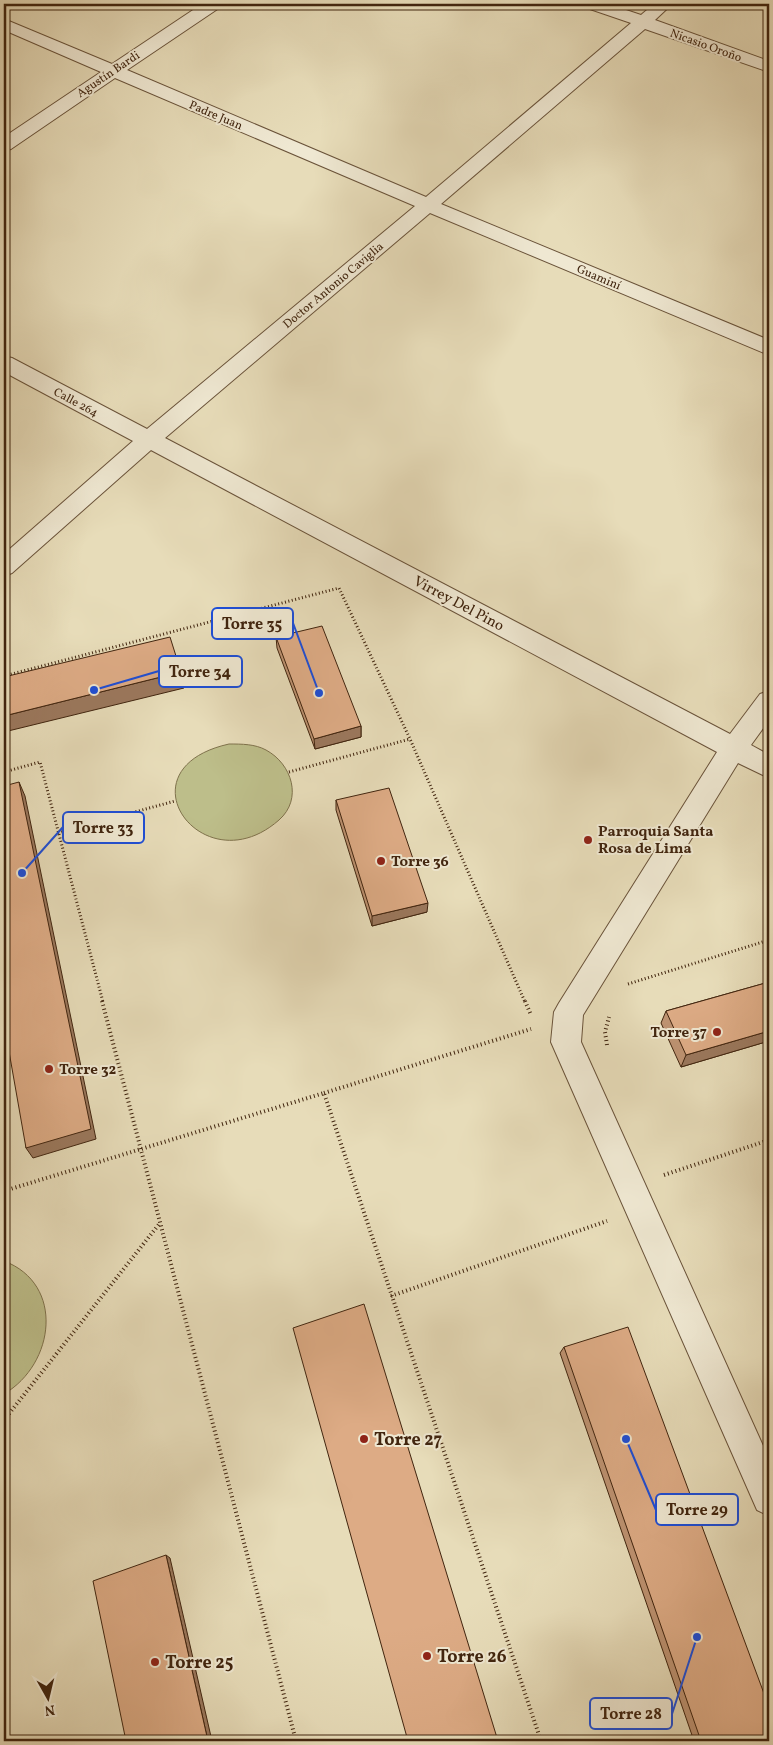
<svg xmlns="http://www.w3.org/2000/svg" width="773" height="1745" font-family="Vollkorn,serif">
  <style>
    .green { fill: #bdbe8a; stroke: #7f724c }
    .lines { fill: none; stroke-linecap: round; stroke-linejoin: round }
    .street-casing { stroke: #6a533a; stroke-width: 2 }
    .path-far1 { stroke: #41250f; stroke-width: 3; stroke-dasharray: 1 2.5; stroke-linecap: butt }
    .path { stroke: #41250f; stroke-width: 4; stroke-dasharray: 1 3; stroke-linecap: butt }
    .street { fill: #efe8d2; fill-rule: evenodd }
    .wall { fill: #be9372; stroke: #41250f }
    .shaded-wall { fill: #9b785d; stroke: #41250f }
    .building { fill: #ddab85; stroke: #41250f }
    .poi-dot { fill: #8f2418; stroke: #efe8d2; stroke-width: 2 }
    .labels { text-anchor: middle; stroke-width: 4; stroke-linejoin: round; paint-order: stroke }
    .far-street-label { font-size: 12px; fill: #41250f; stroke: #efe8d2 }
    .street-label { font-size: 15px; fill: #41250f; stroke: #efe8d2 }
    .poi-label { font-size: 15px; font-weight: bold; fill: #41250f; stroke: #efe8d2; text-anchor: start }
    .near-poi-label { font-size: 18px; font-weight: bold; fill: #41250f; stroke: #efe8d2; text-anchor: start }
    .leader { fill: none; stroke: #1d4ed8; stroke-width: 2 }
    .callout-dot { fill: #1d4ed8; stroke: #efe8d2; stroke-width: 2 }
    .callout { fill: #efe8d2; stroke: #1d4ed8; stroke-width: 2 }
    .callout-label { font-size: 16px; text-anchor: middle; font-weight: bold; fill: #41250f }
  </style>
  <rect width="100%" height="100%" fill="#e7dcb9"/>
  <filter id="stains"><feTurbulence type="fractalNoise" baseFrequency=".004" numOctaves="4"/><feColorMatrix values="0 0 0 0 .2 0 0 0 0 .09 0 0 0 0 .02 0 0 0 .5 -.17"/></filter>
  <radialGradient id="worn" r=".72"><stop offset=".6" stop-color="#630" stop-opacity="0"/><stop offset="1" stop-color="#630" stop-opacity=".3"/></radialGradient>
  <path class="green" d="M229 744C242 744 255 744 266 750 292 764 303 799 279 820 203 887 117 769 229 744Z
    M4 1261C65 1284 55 1364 4 1394Z"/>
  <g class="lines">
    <g class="street-casing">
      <path id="street" d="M202 4H222L219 8 127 70 426 197 631 23 587 8 585 4H608L641 15 654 4H672L655 20 769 61V72L645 29 441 204 769 340V355L430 213 165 438 730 734 760 694 769 691V720L751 745 769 755V778L738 763 583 1015 581 1042 769 1459V1516L757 1510 551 1042 554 1012 559 1003 717 752 151 450 12 573 4 576V554L133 441 4 372V356L12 358 147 429 415 206 115 78 11 149 4 151V137L101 72 4 30V19L112 64Z"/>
    </g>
    <path class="path-far1" d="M4 676 339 588 410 739 525 1002
      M4 772 40 762 103 1002
      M289 772 410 739
      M58 833 175 801
      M628 984 769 940"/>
    <path class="path" d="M102 1001 296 1741
      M525 1001 531 1015
      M607 1045 605 1032 609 1017
      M324 1093 531 1029
      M664 1175 769 1140
      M4 1191 324 1093 541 1741
      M391 1296 607 1221
      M4 1420 160 1223"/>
    <use href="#street" class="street"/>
  </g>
  <path class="wall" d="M276 637 361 726V737L315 749 277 648Z
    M336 800 427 912 372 926 336 810Z
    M769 982V1041L681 1067 661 1023 666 1011Z
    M564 1347 769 1741H694L560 1353Z"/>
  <path class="shaded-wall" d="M181 672 184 688 4 732V716Z
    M361 726V737L315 749 314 739Z
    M19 782 25 796 96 1139 33 1158 26 1148Z
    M428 903 427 912 372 926V916Z
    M769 1031V1041L681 1067 686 1055Z
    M166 1555 170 1558 212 1741H208Z"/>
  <path class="building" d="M322 626 361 726 314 739 276 637Z
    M170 637 181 672 4 716V677Z
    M19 782 91 1129 26 1148 4 1023V786Z
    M389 788 428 903 372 916 336 800Z
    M769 982V1031L686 1055 666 1011Z
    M364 1304 498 1741H408L293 1328Z
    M628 1327 769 1707V1741H701L564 1347Z
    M166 1555 208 1741H126L93 1581Z"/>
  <g class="poi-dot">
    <circle cx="588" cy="840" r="5"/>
    <circle cx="381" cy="861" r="5"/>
    <circle cx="717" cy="1032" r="5"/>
    <circle cx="49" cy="1069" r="5"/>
    <circle cx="364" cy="1439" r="5"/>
    <circle cx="427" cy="1656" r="5"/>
    <circle cx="155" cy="1662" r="5"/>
  </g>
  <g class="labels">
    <g class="far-street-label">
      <text transform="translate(706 45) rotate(20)" y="4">Nicasio Oroño</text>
      <text transform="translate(108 74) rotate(-34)" y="4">Agustín Bardi</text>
      <text transform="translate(216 115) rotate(23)" y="4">Padre Juan</text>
      <text transform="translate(599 277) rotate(23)" y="4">Guaminí</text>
      <text transform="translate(333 285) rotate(-40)" y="4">Doctor Antonio Caviglia</text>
      <text transform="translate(76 402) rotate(28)" y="4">Calle 264</text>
    </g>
    <g class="street-label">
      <text transform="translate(459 603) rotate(28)" y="5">Virrey Del Pino</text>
    </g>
    <g class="poi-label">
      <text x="598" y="836">Parroquia Santa<tspan x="598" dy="17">Rosa de Lima</tspan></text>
      <text x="391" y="866">Torre 36</text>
      <text x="707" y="1037" text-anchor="end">Torre 37</text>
      <text x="59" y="1074">Torre 32</text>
    </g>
    <g class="near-poi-label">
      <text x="374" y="1445">Torre 27</text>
      <text x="437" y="1662">Torre 26</text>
      <text x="165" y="1668">Torre 25</text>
    </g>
  </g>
  <path class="leader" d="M319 693L293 623M94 690L159 671M22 873L63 827M626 1439L656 1510M697 1637L672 1714"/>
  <g class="callout-dot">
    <circle cx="319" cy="693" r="5"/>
    <circle cx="94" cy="690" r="5"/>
    <circle cx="22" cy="873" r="5"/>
    <circle cx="626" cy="1439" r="5"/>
    <circle cx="697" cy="1637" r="5"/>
  </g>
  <g class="callout">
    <rect x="212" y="608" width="81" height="31" rx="5"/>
    <rect x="159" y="656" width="83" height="31" rx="5"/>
    <rect x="63" y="812" width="81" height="31" rx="5"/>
    <rect x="656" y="1494" width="82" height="31" rx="5"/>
    <rect x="590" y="1698" width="82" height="31" rx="5"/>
  </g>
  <g class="callout-label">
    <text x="252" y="629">Torre 35</text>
    <text x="200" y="677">Torre 34</text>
    <text x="103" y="833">Torre 33</text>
    <text x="697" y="1515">Torre 29</text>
    <text x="631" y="1719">Torre 28</text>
  </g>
  <rect width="773" height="1745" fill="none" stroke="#e7dcb9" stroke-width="20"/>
  <rect x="5" y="5" width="763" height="1735" fill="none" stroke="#41250f" stroke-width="2.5"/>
  <rect x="10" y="10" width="753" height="1725" fill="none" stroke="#41250f"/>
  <g transform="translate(48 1698) rotate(172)" stroke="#efe8d2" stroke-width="4" paint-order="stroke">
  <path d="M0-4L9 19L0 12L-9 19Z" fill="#41250f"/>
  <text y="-8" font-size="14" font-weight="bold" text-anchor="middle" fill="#41250f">N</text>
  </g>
  <rect width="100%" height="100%" filter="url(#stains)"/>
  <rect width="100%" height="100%" fill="url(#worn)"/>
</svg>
